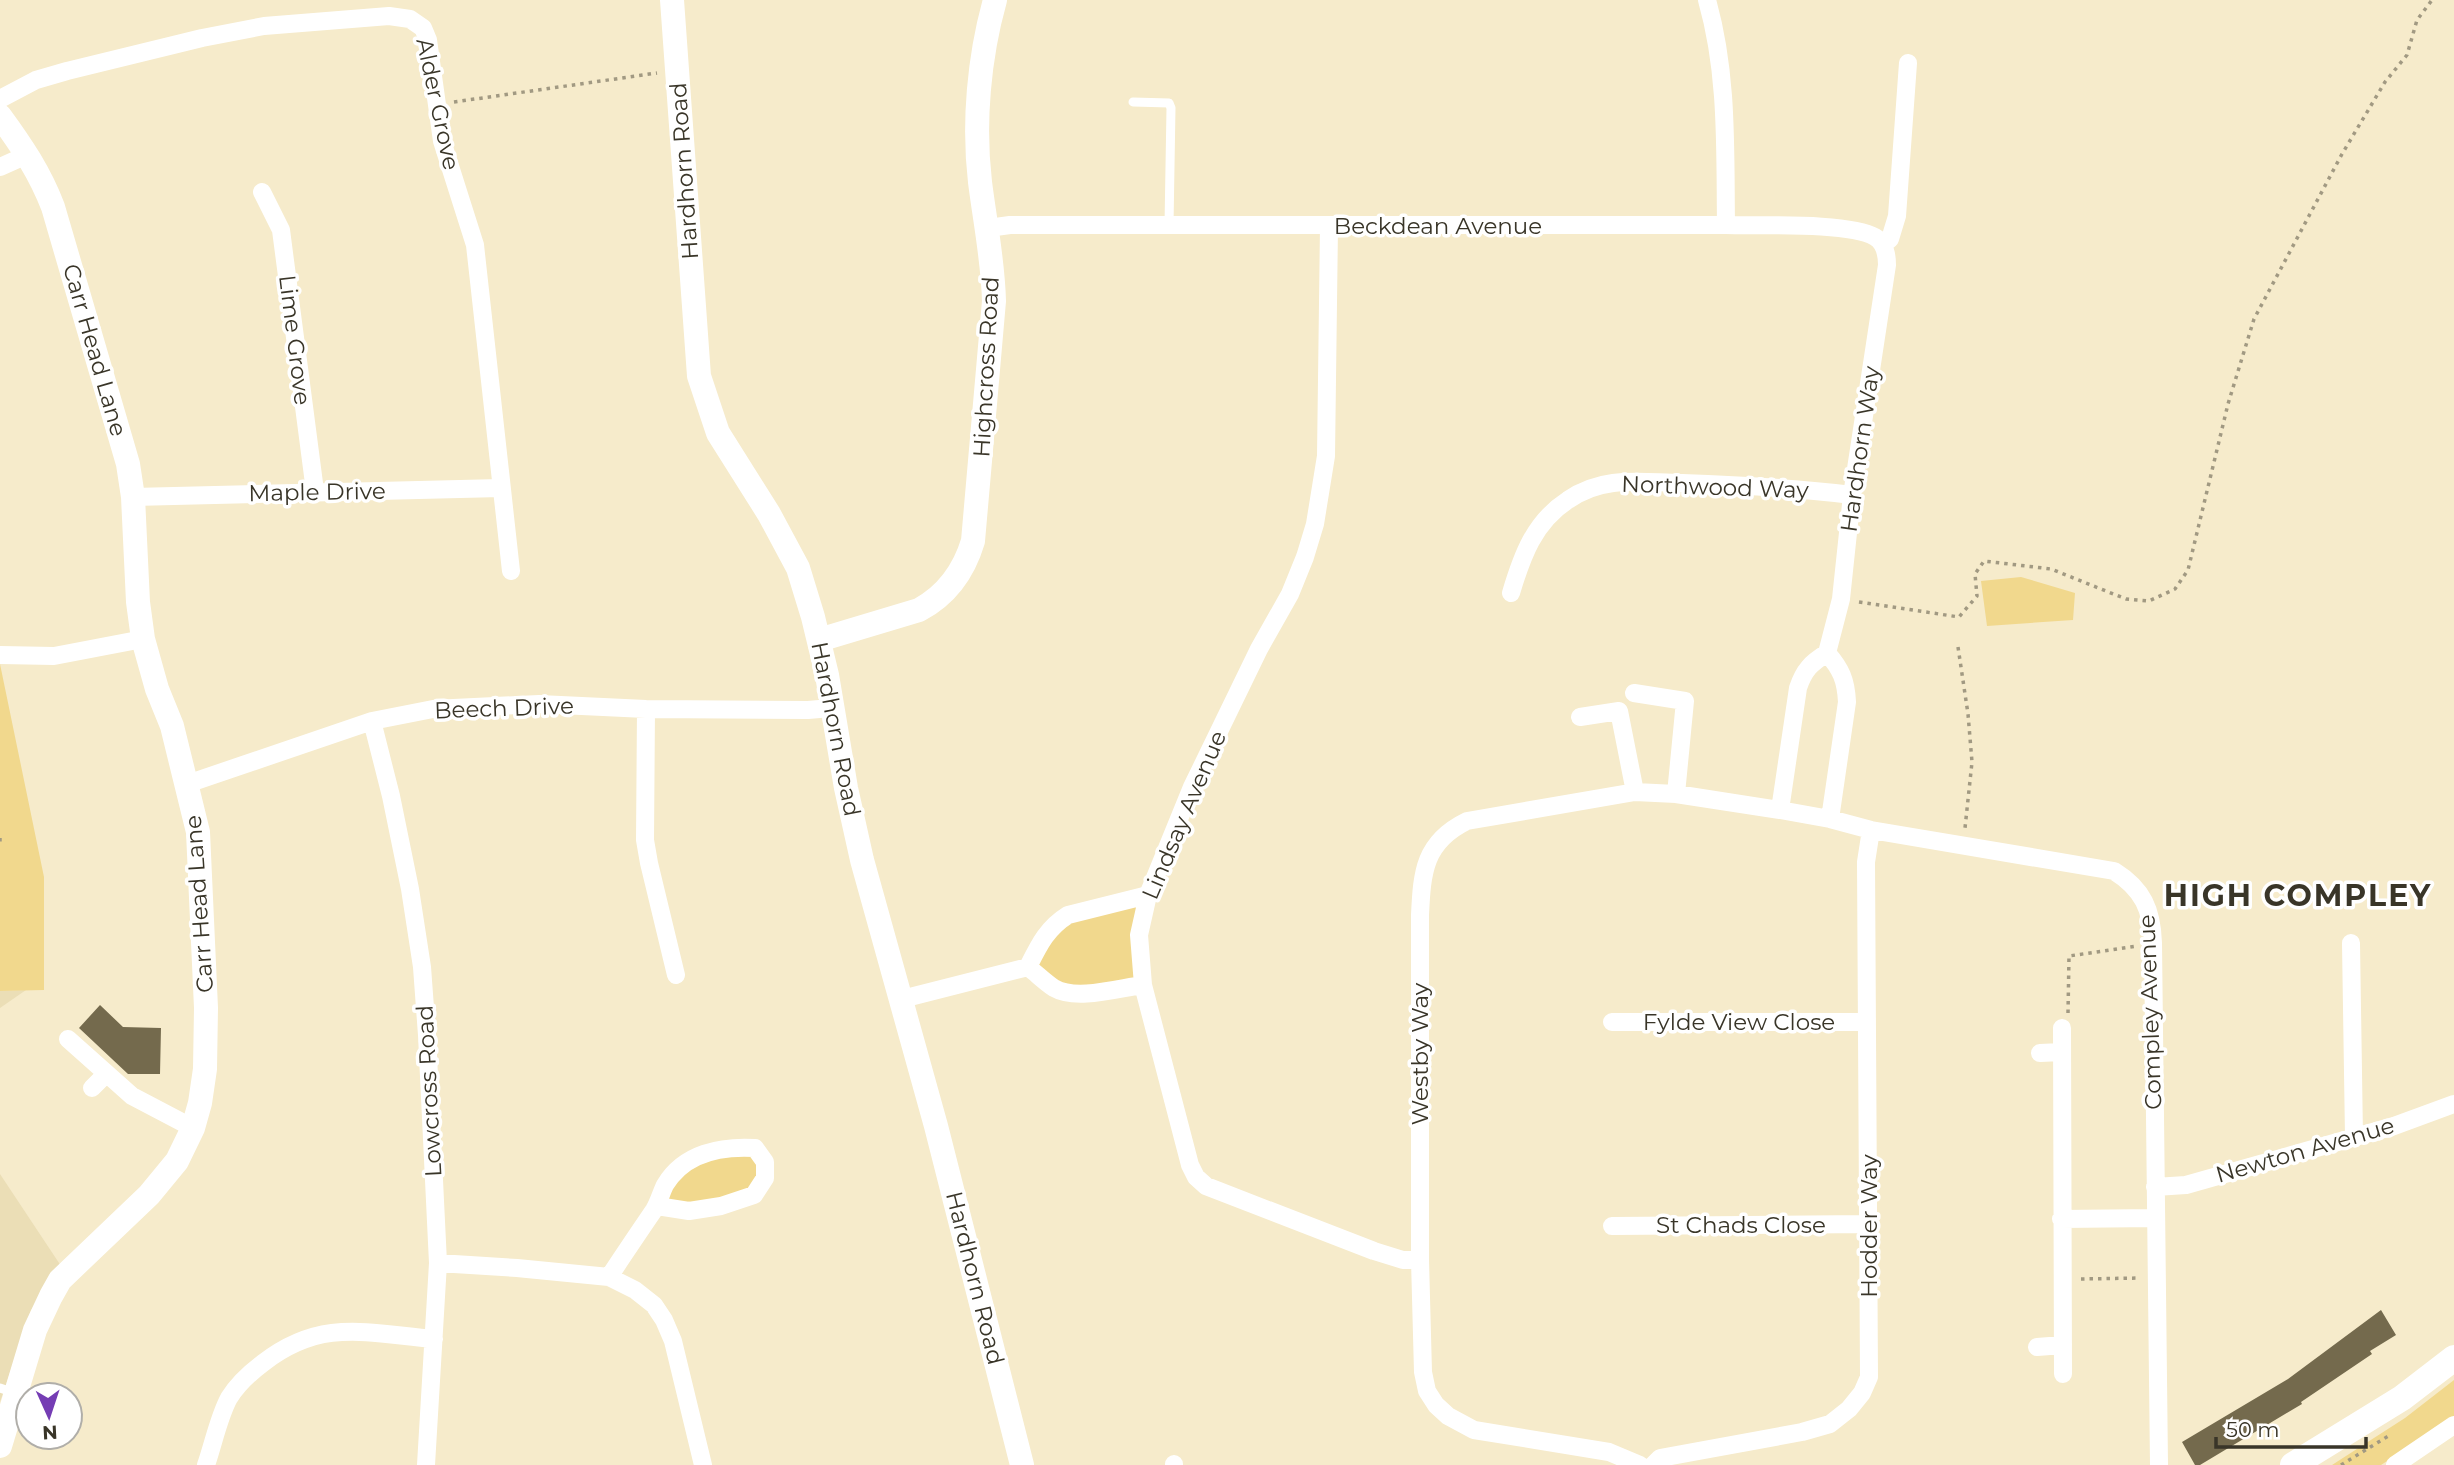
<svg xmlns="http://www.w3.org/2000/svg" width="2454" height="1465" font-family="Montserrat,sans-serif">
  <style>
    .built { fill: #ebdeb6 }
    .green { fill: #f1d88d }
    .building { fill: #746a4d }
    .lines { fill: none; stroke-linecap: round; stroke-linejoin: round }
    .path { stroke: #a19982; stroke-width: 3.5; stroke-dasharray: 3.5 5; stroke-linecap: butt }
    .lane { stroke: #fff; stroke-width: 9 }
    .street { stroke: #fff; stroke-width: 18 }
    .secondary { stroke: #fff; stroke-width: 24 }
    .primary { stroke: #fff; stroke-width: 26 }
    .labels { text-anchor: middle; stroke-width: 7; stroke-linejoin: round; paint-order: stroke }
    .street-label { font-size: 23px; fill: #393528; stroke: #fff }
    .district-label { font-size: 30px; font-weight: bold; letter-spacing: 2px; fill: #393528; stroke: #fff }
  </style>
  <rect width="100%" height="100%" fill="#f6ebcb"/>
  <path class="built" d="M26 990 0 1008V991Z
    M0 1174 61 1266 31 1310 0 1402Z"/>
  <path class="green" d="M2021 577 2075 593 2073 620 1987 626 1981 581Z
    M0 664 44 877V990L0 991Z
    M1148 895 1143 985 1081 994 1028 967 1049 929Z
    M755 1148 765 1178 721 1206H657L688 1165Z
    M2454 1380V1417L2381 1465H2332L2405 1418Z"/>
  <path class="building" d="M100 1005 123 1027 161 1028 160 1074H128L79 1028Z
    M2381 1310 2396 1335 2370 1351 2372 1354 2301 1402 2302 1404 2200 1465H2195L2182 1442 2288 1379Z"/>
  <g class="lines">
    <path class="path" d="M454 102 657 73
      M1859 602 1959 617 1977 596 1975 574 1984 561 2051 569 2126 599 2149 601 2175 589 2188 570 2228 404 2254 319 2342 154 2385 82 2407 55 2417 20 2432 0
      M1958 647 1968 714 1972 762 1965 828
      M0 838V845
      M2068 1013 2069 956 2137 946
      M2081 1279 2140 1278
      M2341 1465 2390 1435"/>
    <path class="lane" d="M1133 102 1169 103 1171 108 1169 225
      M0 1388 15 1393"/>
    <path class="street" d="M1707 0C1728 74 1725 149 1726 225
      M0 99 36 80 67 71 202 38 264 26 389 16 410 19 423 28 428 40 442 141 475 245 511 571
      M0 167 29 154
      M262 192 281 230 315 491
      M1329 226 1326 456 1315 524 1305 557 1290 594 1259 649 1192 787 1148 895 1139 935 1143 985 1190 1165 1196 1177 1206 1186 1374 1251 1403 1260H1420
      M988 228 1010 225H1726C1759 226 1849 222 1875 237 1885 243 1887 255 1887 265L1852 495 1841 599 1827 653C1811 663 1804 670 1798 688L1780 810
      M1883 245 1890 239 1897 216 1908 63
      M133 497 501 488
      M1511 593C1522 556 1534 522 1568 500 1581 491 1597 485 1613 483 1635 480 1659 483 1682 483 1739 485 1795 488 1852 495
      M1827 653C1841 669 1846 680 1847 702L1830 819
      M0 655 54 656 143 639
      M1634 693 1685 701 1676 794
      M646 709 645 840 649 863 676 975
      M1580 717 1619 711 1635 792
      M372 721 391 796 410 889 422 967 427 1035 438 1263 426 1465
      M187 784 372 721 433 709 539 704 646 709 808 710 831 708
      M2351 943 2354 1137
      M1028 967C1037 974 1045 982 1054 988 1076 1001 1119 988 1143 985
      M902 999 1028 967C1039 945 1047 928 1068 915L1148 895
      M1612 1022H1867
      M2062 1028 2063 1374
      M68 1039 132 1096 193 1128
      M2040 1053 2062 1052
      M92 1088 106 1074
      M2155 1187 2186 1185 2394 1126 2454 1104
      M2061 1219 2155 1218
      M1612 1226 1870 1224
      M438 1263 517 1268 609 1277 635 1290 654 1305 664 1320 673 1341 703 1465
      M609 1277C624 1254 639 1232 654 1210 659 1202 661 1193 665 1185 684 1153 721 1146 755 1148L765 1162V1178L754 1195 721 1206 689 1211 657 1206
      M2037 1347 2063 1345
      M1174 1464V1465
      M206 1465C213 1445 219 1416 229 1398 237 1385 251 1372 263 1363 321 1318 366 1333 434 1339
      M1640 1465 1609 1452 1474 1430 1448 1416 1436 1405 1427 1391 1423 1372 1420 1260V915C1422 872 1424 842 1467 821L1635 792 1676 794 1780 810 1830 819 1871 830 2114 871C2143 889 2152 910 2153 943L2159 1465
      M1653 1465 1660 1458 1802 1432 1830 1424 1849 1409 1862 1393 1869 1377 1866 862 1871 830
      M2395 1465 2454 1425"/>
    <path class="secondary" d="M672 0 699 376 718 433 769 514 798 568 813 617 827 675 846 788 862 860 936 1126 1022 1465
      M0 116C22 146 40 173 53 207L128 464 133 497 138 602 143 639 157 689 172 726 198 832 206 1008 205 1069 200 1103 193 1128 177 1161 149 1195 60 1280 51 1296 35 1330 0 1446
      M819 640 919 610C947 595 964 571 973 541L994 301C993 260 985 222 980 182 973 123 979 57 995 0"/>
    <path class="primary" d="M2293 1465 2402 1398 2454 1358"/>
  </g>
  <g class="labels">
    <g class="street-label">
      <text transform="translate(438 104) rotate(78)" y="8">Alder Grove</text>
      <text transform="translate(684 171) rotate(-94)" y="8">Hardhorn Road</text>
      <text x="1438" y="234">Beckdean Avenue</text>
      <text transform="translate(295 340) rotate(83)" y="8">Lime Grove</text>
      <text transform="translate(95 350) rotate(74)" y="8">Carr Head Lane</text>
      <text transform="translate(986 367) rotate(-87)" y="8">Highcross Road</text>
      <text transform="translate(1860 449) rotate(-82)" y="8">Hardhorn Way</text>
      <text transform="translate(1715 487) rotate(2)" y="8">Northwood Way</text>
      <text transform="translate(317 492) rotate(-1)" y="8">Maple Drive</text>
      <text transform="translate(504 708) rotate(-2)" y="8">Beech Drive</text>
      <text transform="translate(836 729) rotate(79)" y="8">Hardhorn Road</text>
      <text transform="translate(1184 815) rotate(-67)" y="8">Lindsay Avenue</text>
      <text transform="translate(199 904) rotate(-94)" y="8">Carr Head Lane</text>
      <text transform="translate(2150 1012) rotate(-92)" y="8">Compley Avenue</text>
      <text x="1739" y="1030">Fylde View Close</text>
      <text transform="translate(1420 1054) rotate(-90)" y="8">Westby Way</text>
      <text transform="translate(429 1091) rotate(-93)" y="8">Lowcross Road</text>
      <text transform="translate(2305 1150) rotate(-16)" y="8">Newton Avenue</text>
      <text x="1741" y="1233">St Chads Close</text>
      <text transform="translate(1869 1226) rotate(-90)" y="8">Hodder Way</text>
      <text transform="translate(975 1278) rotate(76)" y="8">Hardhorn Road</text>
    </g>
    <g class="district-label">
      <text x="2298" y="906">HIGH COMPLEY</text>
    </g>
  </g>
  <g transform="translate(49 1416) rotate(177)"><circle r="33" fill="#ffffff" stroke="#b0aea9" stroke-width="2"/>
  <path d="M0-5L12 26L0 18L-12 26Z" fill="#753db4"/>
  <text y="-10" font-size="19" font-weight="bold" text-anchor="middle" fill="#393528">N</text>
  </g>
  <path d="M2216 1437v10h150v-10" fill="none" stroke="#393528" stroke-width="3.5"/>
  <text x="2226" y="1437" font-size="21" fill="#393528" stroke="#ffffff" stroke-width="5" paint-order="stroke">50 m</text>
</svg>
